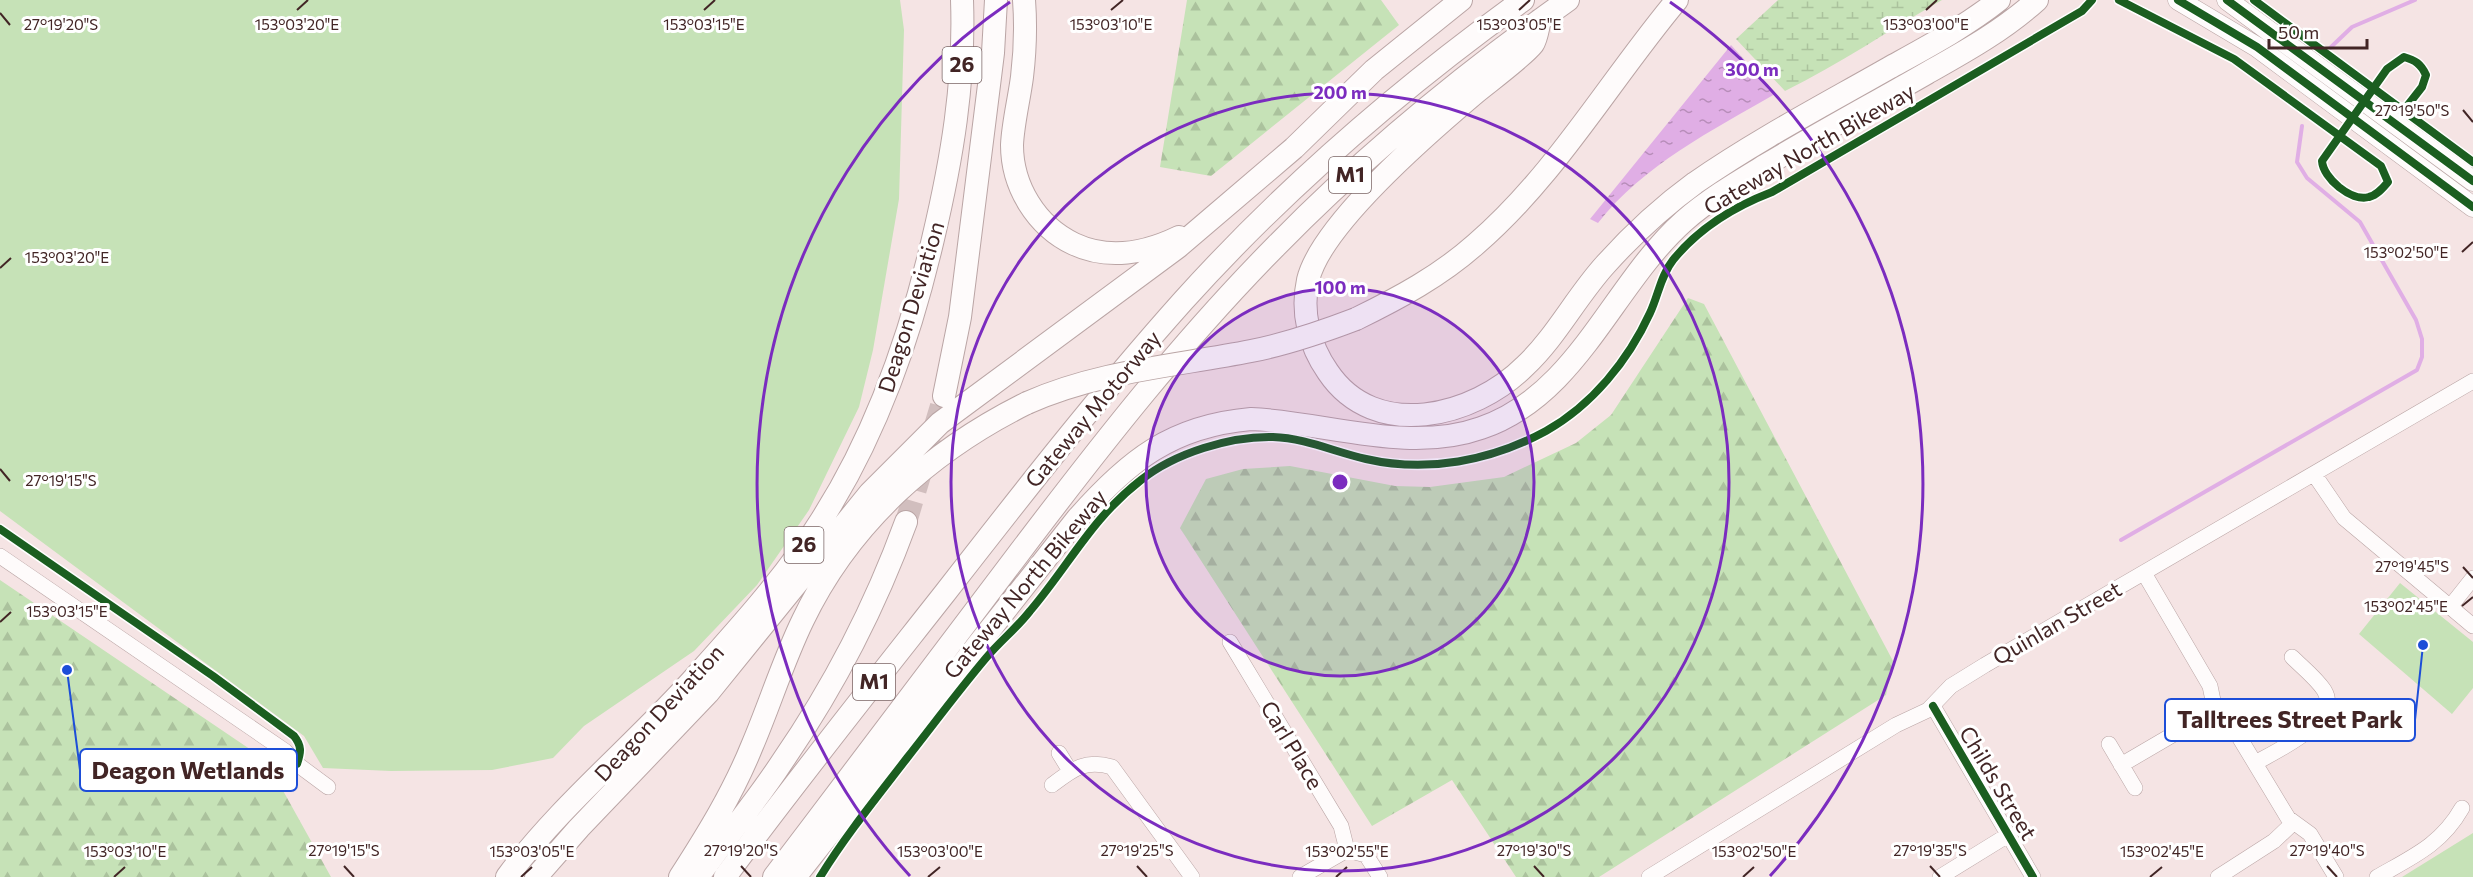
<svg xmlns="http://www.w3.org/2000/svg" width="2473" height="877" font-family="Commissioner,sans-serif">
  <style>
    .forest { fill: url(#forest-firs) }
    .wetland { fill: url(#wetland-marsh) }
    .park { fill: #c6e2b7 }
    .water { fill: url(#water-ripples) }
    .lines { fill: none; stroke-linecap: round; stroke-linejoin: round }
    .stream { stroke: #e0aee5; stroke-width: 4 }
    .highway-tunnel { stroke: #d1bebe; stroke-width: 22; stroke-dasharray: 22 11; stroke-linecap: butt }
    .minor-casing { stroke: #baa5a5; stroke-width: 16 }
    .major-casing { stroke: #baa5a5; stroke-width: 21 }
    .highway-casing { stroke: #baa5a5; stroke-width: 24 }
    .minor { stroke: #fefbfb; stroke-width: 15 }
    .major { stroke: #fefbfb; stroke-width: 20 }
    .highway { stroke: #fefbfb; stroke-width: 22 }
    .highway-bridge-casing { stroke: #baa5a5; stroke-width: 24; stroke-linecap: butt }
    .highway-bridge { stroke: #fefbfb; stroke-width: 22 }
    .cycleway-casing { stroke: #fff; stroke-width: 11 }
    .cycleway { stroke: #1b5e20; stroke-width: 8 }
    .ticks { fill: none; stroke: #422525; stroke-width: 2 }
    .ring { fill: none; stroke: #7b2cbf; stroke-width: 3 }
    .labels { text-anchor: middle; stroke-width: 6; stroke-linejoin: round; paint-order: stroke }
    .shield { fill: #fff; stroke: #7b6666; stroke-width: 1.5 }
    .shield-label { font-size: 21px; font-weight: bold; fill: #422525 }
    .street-label { font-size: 22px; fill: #422525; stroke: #fff }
    .ticks-label { font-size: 15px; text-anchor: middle; fill: #422525; stroke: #fff; stroke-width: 6; stroke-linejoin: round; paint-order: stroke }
    .centre { fill: #7b2cbf; stroke: #fff; stroke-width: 3 }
    .ring-label { font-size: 18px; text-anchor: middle; font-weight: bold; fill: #7b2cbf; stroke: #fff; stroke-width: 6; stroke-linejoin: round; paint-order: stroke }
    .leader { fill: none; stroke: #1d4ed8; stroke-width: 2 }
    .callout-dot { fill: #1d4ed8; stroke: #fff; stroke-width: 2 }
    .callout { fill: #fff; stroke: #1d4ed8; stroke-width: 2 }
    .callout-label { font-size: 24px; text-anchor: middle; font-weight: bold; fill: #422525 }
  </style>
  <defs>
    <pattern id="forest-firs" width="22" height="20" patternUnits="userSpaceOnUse" patternTransform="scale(1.5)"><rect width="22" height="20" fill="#c6e2b7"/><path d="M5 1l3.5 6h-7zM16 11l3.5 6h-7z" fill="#abc29d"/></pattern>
    <pattern id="wetland-marsh" width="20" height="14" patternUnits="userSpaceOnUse" patternTransform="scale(1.5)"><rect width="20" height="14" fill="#c6e2b7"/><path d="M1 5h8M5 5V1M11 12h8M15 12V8" fill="none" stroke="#abc29d"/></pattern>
    <pattern id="water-ripples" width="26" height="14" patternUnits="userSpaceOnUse" patternTransform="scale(1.5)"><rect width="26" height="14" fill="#e0aee5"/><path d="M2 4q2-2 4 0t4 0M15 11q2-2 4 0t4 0" fill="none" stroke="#b78db9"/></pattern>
  </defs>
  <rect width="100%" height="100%" fill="#f5e4e4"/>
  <path class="forest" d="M1187 0H1381L1399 25 1211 176 1160 167Z
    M1688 298 1704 304 1893 661 1886 695 1599 877H1516L1452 780 1372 826 1180 528 1206 479 1243 469 1290 466 1395 486 1430 487 1504 477 1576 443 1611 415Z
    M0 580 266 760 331 877H0Z"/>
  <path class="wetland" d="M1778 0H1942C1889 30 1840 64 1785 91L1736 39Z"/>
  <path class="park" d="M0 0H900L904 30 899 199 873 350 859 407 809 510 757 585 694 651 584 726 553 758 492 770 391 771 323 768 304 736 0 511Z
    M2400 583 2473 642V688L2452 714 2359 634Z
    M2473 833V877H2402Z"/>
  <path class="water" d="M1731 45 1775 94C1713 130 1643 165 1598 223L1590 219Z"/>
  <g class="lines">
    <path class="stream" d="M2330 48 2352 27 2415 0
      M2121 540 2417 370 2422 357V339L2416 320 2360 222 2307 178 2297 162 2302 126"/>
    <path class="highway-tunnel" d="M906 522 944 396"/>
    <g class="minor-casing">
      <path id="minor" d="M2314 474 2344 518 2473 626
        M0 556 285 751 297 764 328 787
        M2144 573 2210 686 2215 710 2230 722 2288 818 2310 834 2336 877
        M2450 607 2473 578
        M1230 642 1341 826 1347 850
        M1933 706 2033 877
        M2109 744 2135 788
        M1059 753 1070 771
        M2255 763C2276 751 2343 721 2324 690 2316 678 2302 667 2292 657
        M2121 765 2215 710
        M1052 785C1073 769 1085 759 1112 767L1192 877
        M1300 877 1347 850 1366 855 1380 877
        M1649 877 1896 725 1928 710 1951 686 1985 665 2473 381
        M1940 877 2008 835
        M2218 877 2274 841 2293 823
        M2377 877C2412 857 2441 845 2462 808"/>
    </g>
    <g class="major-casing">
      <path id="major" d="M2178 0 2257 47 2473 207
        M2227 0 2473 181"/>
    </g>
    <g class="highway-casing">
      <path id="highway" d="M1024 0C1026 26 1025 52 1022 77 1019 100 1013 123 1012 145 1012 186 1036 226 1074 244 1108 260 1146 253 1179 237
        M1540 20C1538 27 1537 38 1533 44 1524 56 1487 83 1474 94 1429 132 1321 225 1308 280 1301 312 1309 345 1328 372 1375 442 1474 417 1525 366 1556 337 1576 297 1605 265 1632 235 1662 207 1695 183 1757 140 1824 105 1889 68 1927 47 1965 27 1999 0
        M1356 319C1399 298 1440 276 1476 244 1556 175 1610 80 1677 0
        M944 396 960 317 993 53 996 0
        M507 877C562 803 636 744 697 675 741 626 787 575 822 519 877 433 910 337 933 239 952 159 965 82 962 0
        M536 877 579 828 708 693 870 493 940 423 1178 247 1294 148 1374 70 1461 0
        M680 877C707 835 733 793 752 746 770 704 783 661 803 620 850 522 932 450 1027 403
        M698 877C725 838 756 802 782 762 833 688 875 607 906 522
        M725 877C796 781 871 687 945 593 1022 494 1099 395 1183 301 1284 189 1401 88 1523 0
        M774 877C856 769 937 660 1019 553 1100 446 1182 341 1276 246 1365 155 1464 74 1568 0
        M795 877 1077 519C1128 461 1171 426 1251 419 1325 422 1408 454 1481 428 1578 395 1612 285 1684 221 1709 199 1738 182 1766 165 1819 133 1873 104 1927 73 1966 51 2004 30 2037 0"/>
    </g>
    <use href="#minor" class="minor"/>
    <use href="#major" class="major"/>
    <use href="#highway" class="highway"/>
    <g class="highway-bridge-casing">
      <path id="highway-bridge" d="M1027 403C1099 371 1175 366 1251 351 1287 344 1322 332 1356 319"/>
    </g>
    <use href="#highway-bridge" class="highway-bridge"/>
    <g class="cycleway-casing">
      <path id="cycleway" d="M2119 0 2234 59 2381 166 2388 182C2383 188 2377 195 2369 197 2351 202 2323 178 2322 161L2387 69 2404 57C2415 60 2421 64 2426 75L2422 87 2404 110
        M2178 0 2257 47 2473 207
        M2227 0 2473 181
        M2254 0 2473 162
        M0 529 213 676 294 736C302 746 301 752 297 764
        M1933 706 2033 877
        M820 877C846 835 877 797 907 758 933 725 959 690 986 658 1000 641 1017 628 1030 611 1070 564 1091 519 1141 480 1175 453 1230 436 1273 437 1305 438 1335 452 1366 459 1427 473 1491 461 1546 431 1592 405 1628 361 1650 313 1658 296 1661 275 1673 260 1699 228 1733 207 1772 192L2082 11 2092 0"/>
    </g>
    <use href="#cycleway" class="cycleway"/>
  </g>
  <path class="ticks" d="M297 10 308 0M704 10 715 0M1111 10 1123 0M1519 10 1530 0M1926 10 1937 0M0 13 10 25M2463 110 2473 122M2462 252 2473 242M0 268 11 258M0 469 10 481M2463 567 2473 578M2462 606 2473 597M0 622 11 612M344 866 354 877M741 866 751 877M1137 866 1147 877M1534 866 1544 877M1930 866 1940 877M2327 866 2337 877M114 877 125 867M521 877 532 867M928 877 940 867M1336 877 1347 867M1743 877 1754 867M2150 877 2162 867"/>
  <circle cx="1340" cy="482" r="194" fill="#7b2cbf" fill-opacity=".12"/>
  <g class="ring">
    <circle cx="1340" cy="482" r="194"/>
    <circle cx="1340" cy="482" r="389"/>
    <path d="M910 876A583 583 0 0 1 1010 2M1670 2A583 583 0 0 1 1770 876"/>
  </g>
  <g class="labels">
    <g class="shield">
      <rect x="942.5" y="47" width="39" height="36" rx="4.5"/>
      <rect x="1329" y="157" width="42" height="36" rx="4.5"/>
      <rect x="784.5" y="527" width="39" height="36" rx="4.5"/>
      <rect x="853" y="664" width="42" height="36" rx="4.5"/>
    </g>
    <g class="shield-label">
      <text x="962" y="72">26</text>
      <text x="1350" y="182">M1</text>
      <text x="804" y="552">26</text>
      <text x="874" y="689">M1</text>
    </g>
    <g class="street-label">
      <text transform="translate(1809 149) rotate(-30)" y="8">Gateway North Bikeway</text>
      <text transform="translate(911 307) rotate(-73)" y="8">Deagon Deviation</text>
      <text transform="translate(1093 409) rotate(-50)" y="8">Gateway Motorway</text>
      <text transform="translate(1025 584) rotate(-50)" y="8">Gateway North Bikeway</text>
      <text transform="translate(2057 623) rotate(-30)" y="8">Quinlan Street</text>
      <text transform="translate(659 713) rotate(-47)" y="8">Deagon Deviation</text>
      <text transform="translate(1292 745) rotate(59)" y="8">Carl Place</text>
      <text transform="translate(1998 783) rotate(59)" y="8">Childs Street</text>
    </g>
  </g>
  <g class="ticks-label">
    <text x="61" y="30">27°19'20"S</text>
    <text x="297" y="30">153°03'20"E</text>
    <text x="704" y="30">153°03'15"E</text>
    <text x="1111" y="30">153°03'10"E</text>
    <text x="1519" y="30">153°03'05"E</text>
    <text x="1926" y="30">153°03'00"E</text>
    <text x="2412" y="116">27°19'50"S</text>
    <text x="2406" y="258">153°02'50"E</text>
    <text x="67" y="263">153°03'20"E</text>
    <text x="61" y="486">27°19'15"S</text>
    <text x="2412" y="572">27°19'45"S</text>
    <text x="2406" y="612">153°02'45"E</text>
    <text x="67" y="617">153°03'15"E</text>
    <text x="344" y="856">27°19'15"S</text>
    <text x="741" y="856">27°19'20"S</text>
    <text x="1137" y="856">27°19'25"S</text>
    <text x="1534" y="856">27°19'30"S</text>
    <text x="1930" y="856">27°19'35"S</text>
    <text x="2327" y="856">27°19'40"S</text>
    <text x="125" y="857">153°03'10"E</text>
    <text x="532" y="857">153°03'05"E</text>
    <text x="940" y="857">153°03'00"E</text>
    <text x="1347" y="857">153°02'55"E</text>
    <text x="1754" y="857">153°02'50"E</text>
    <text x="2162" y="857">153°02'45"E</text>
  </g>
  <circle cx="1340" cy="482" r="9" class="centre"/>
  <g class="ring-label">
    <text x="1752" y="76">300 m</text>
    <text x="1340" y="99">200 m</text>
    <text x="1340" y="294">100 m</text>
  </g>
  <path class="leader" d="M2423 645L2415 720M67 670L80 770"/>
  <g class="callout-dot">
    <circle cx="2423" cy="645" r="6"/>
    <circle cx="67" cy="670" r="6"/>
  </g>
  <g class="callout">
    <rect x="2165" y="699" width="250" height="42" rx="6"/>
    <rect x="80" y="749" width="217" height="42" rx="6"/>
  </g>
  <g class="callout-label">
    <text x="2290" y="728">Talltrees Street Park</text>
    <text x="188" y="779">Deagon Wetlands</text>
  </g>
  <path d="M2269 39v9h98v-9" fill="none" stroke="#422525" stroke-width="3"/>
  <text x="2278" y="39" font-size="18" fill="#422525" stroke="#ffffff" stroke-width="4.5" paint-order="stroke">50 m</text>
</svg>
